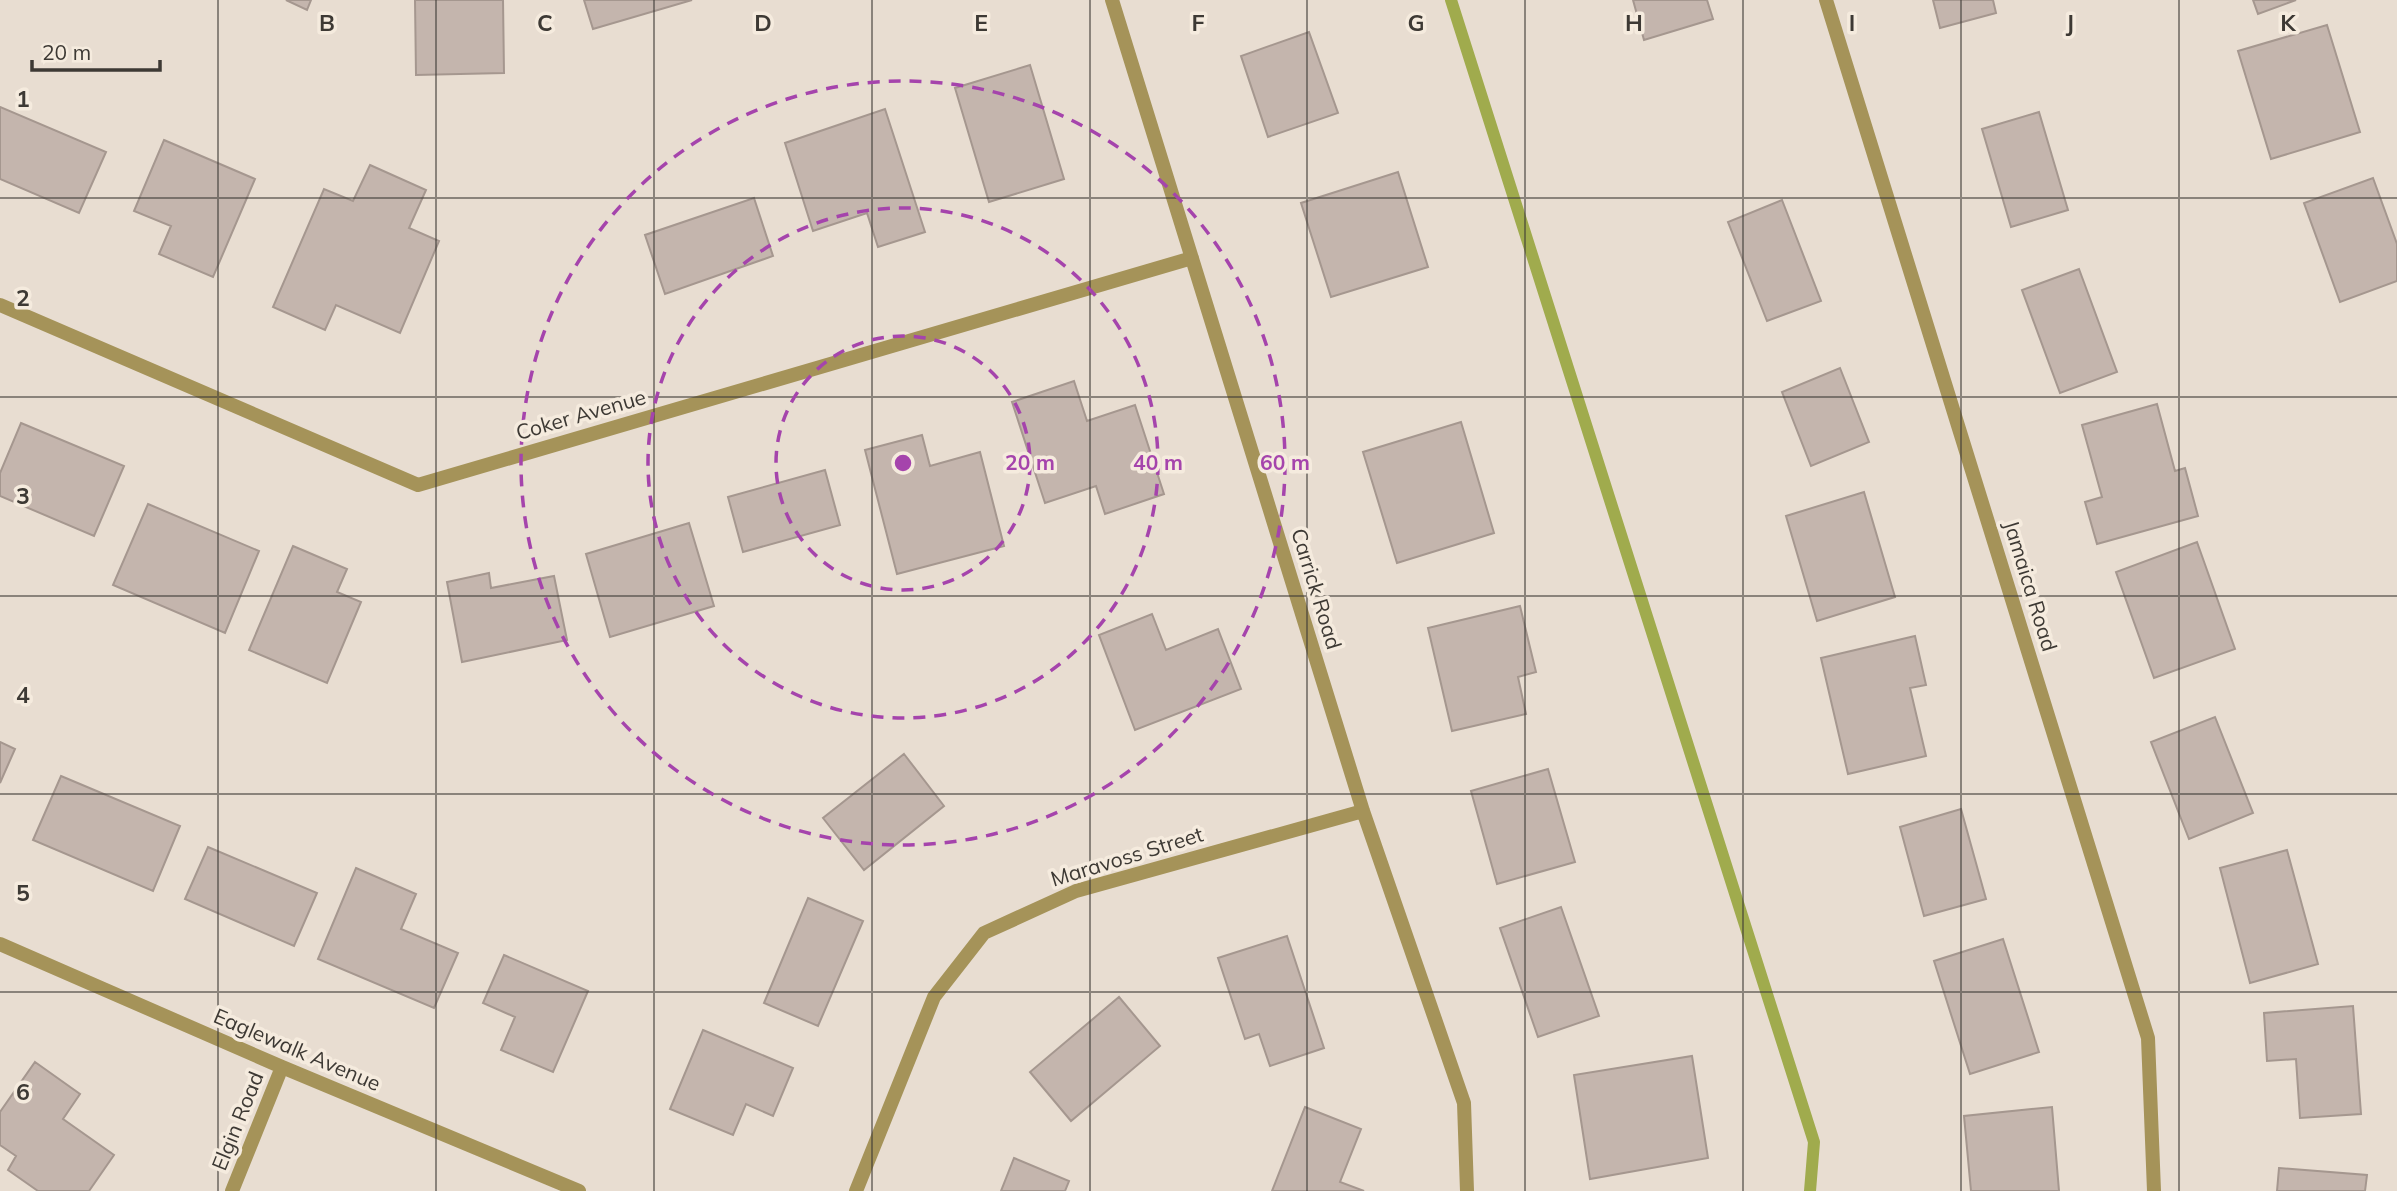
<svg xmlns="http://www.w3.org/2000/svg" width="2397" height="1191" font-family="Mulish,sans-serif">
  <style>
    .lines { fill: none; stroke-linecap: round; stroke-linejoin: round }
    .stream { stroke: #a0ab4d; stroke-width: 12 }
    .building { fill: #c4b5ad; stroke: #a5978f; stroke-width: 2 }
    .street { stroke: #a59359; stroke-width: 14 }
    .grid { fill: none; stroke: #3d3934; stroke-width: 2; stroke-opacity: 0.55 }
    .ring { fill: none; stroke: #a544ac; stroke-width: 3.5; stroke-dasharray: 12 9 }
    .labels { text-anchor: middle; stroke-width: 7; stroke-linejoin: round; paint-order: stroke }
    .street-label { font-size: 21px; fill: #3d3934; stroke: #f5ebde }
    .grid-label { font-size: 23px; text-anchor: middle; font-weight: bold; fill: #3d3934; stroke: #f5ebde; stroke-width: 7; stroke-linejoin: round; paint-order: stroke }
    .centre { fill: #a544ac; stroke: #f5ebde; stroke-width: 3.5 }
    .ring-label { font-size: 21px; text-anchor: middle; font-weight: bold; fill: #a544ac; stroke: #f5ebde; stroke-width: 7; stroke-linejoin: round; paint-order: stroke }
  </style>
  <rect width="100%" height="100%" fill="#e8ddd1"/>
  <g class="lines">
    <path class="stream" d="M1451 0 1814 1142 1810 1191"/>
  </g>
  <path class="building" d="M286 0H311L307 10Z
    M415 0H503L504 73 416 75Z
    M584 0H692L593 29Z
    M1633 0H1707L1713 19 1644 40Z
    M1933 0H1993L1996 13 1940 28Z
    M2253 0H2296L2258 14Z
    M2327 25 2360 132 2271 159 2238 51Z
    M1309 32 1338 113 1268 137 1241 56Z
    M1030 65 1064 179 989 202 955 88Z
    M0 107 106 152 79 213 0 179Z
    M885 109 925 232 878 247 867 213 813 231 785 143Z
    M2039 112 2068 210 2011 227 1982 129Z
    M164 140 255 179 213 277 159 254 171 226 134 211Z
    M370 165 426 190 409 228 439 241 400 333 336 305 325 330 273 307 324 189 353 201Z
    M1398 172 1428 267 1331 297 1301 203Z
    M2373 178 2397 244V281L2340 302 2304 203Z
    M754 198 773 256 665 294 645 235Z
    M1782 200 1821 301 1767 321 1728 222Z
    M2079 269 2117 372 2060 393 2022 290Z
    M1840 368 1869 442 1811 466 1782 392Z
    M1074 381 1087 421 1135 405 1164 494 1105 514 1096 486 1045 503 1012 402Z
    M2157 404 2175 471 2185 468 2198 516 2097 544 2085 502 2102 497 2082 425Z
    M1461 422 1494 533 1397 563 1363 452Z
    M21 423 124 466 94 536 0 496V473Z
    M922 435 930 466 980 452 1004 546 897 574 865 450Z
    M825 470 840 525 743 552 728 497Z
    M1864 492 1895 597 1817 621 1786 516Z
    M148 504 259 551 225 633 113 585Z
    M689 523 714 606 610 637 586 554Z
    M2197 542 2235 649 2154 678 2116 572Z
    M293 546 347 569 337 592 361 602 327 683 249 650Z
    M489 573 491 588 554 576 567 640 462 662 447 582Z
    M1520 606 1536 672 1518 677 1526 714 1452 731 1428 628Z
    M1152 614 1166 650 1218 629 1241 689 1135 730 1099 635Z
    M1915 636 1926 685 1910 688 1926 756 1848 774 1821 658Z
    M2215 717 2253 813 2189 839 2151 742Z
    M0 742 15 749 0 783Z
    M904 754 944 806 864 870 823 818Z
    M1548 769 1575 862 1497 884 1471 791Z
    M61 776 180 826 153 891 33 840Z
    M1961 809 1986 899 1924 916 1900 827Z
    M208 847 317 893 294 946 185 899Z
    M2287 850 2318 964 2250 983 2220 868Z
    M356 868 416 894 401 929 458 953 434 1008 318 959Z
    M808 898 863 921 818 1026 764 1003Z
    M1561 907 1599 1016 1538 1037 1500 928Z
    M1287 936 1324 1048 1270 1066 1259 1034 1245 1039 1218 958Z
    M2003 939 2039 1052 1970 1074 1934 961Z
    M504 955 588 991 553 1072 501 1050 515 1017 483 1003Z
    M1119 997 1160 1046 1071 1121 1030 1072Z
    M2353 1006 2361 1114 2300 1118 2296 1059 2267 1061 2264 1013Z
    M703 1030 793 1068 773 1116 746 1104 733 1135 670 1109Z
    M1692 1056 1708 1158 1590 1179 1574 1075Z
    M35 1062 80 1094 63 1119 114 1155 89 1191H38L8 1170 16 1156 0 1145V1112Z
    M1305 1107 1361 1129 1340 1182 1364 1191H1272Z
    M2052 1107 2059 1191H1971L1964 1116Z
    M1014 1158 1069 1181 1065 1191H1001Z
    M2279 1168 2367 1175 2365 1191H2277Z"/>
  <g class="lines">
    <path class="street" d="M1112 0 1363 811 1464 1103 1467 1191
      M1826 0 2148 1038 2154 1191
      M0 305 418 485 1192 258
      M0 944 282 1067 579 1191
      M232 1191 282 1067
      M856 1191 934 997 984 933 1076 891 1363 811"/>
  </g>
  <path class="grid" d="M218 0V1191M436 0V1191M654 0V1191M872 0V1191M1090 0V1191M1307 0V1191M1525 0V1191M1743 0V1191M1961 0V1191M2179 0V1191M0 198H2397M0 397H2397M0 596H2397M0 794H2397M0 992H2397"/>
  <g class="ring">
    <circle cx="903" cy="463" r="127"/>
    <circle cx="903" cy="463" r="255"/>
    <circle cx="903" cy="463" r="382"/>
  </g>
  <g class="labels">
    <g class="street-label">
      <text transform="translate(581 415) rotate(-16)" y="7">Coker Avenue</text>
      <text transform="translate(2030 586) rotate(73)" y="7">Jamaica Road</text>
      <text transform="translate(1316 589) rotate(73)" y="7">Carrick Road</text>
      <text transform="translate(1127 857) rotate(-17)" y="7">Maravoss Street</text>
      <text transform="translate(297 1050) rotate(23)" y="7">Eaglewalk Avenue</text>
      <text transform="translate(238 1121) rotate(-68)" y="7">Elgin Road</text>
    </g>
  </g>
  <g class="grid-label">
    <text x="327" y="31">B</text>
    <text x="545" y="31">C</text>
    <text x="763" y="31">D</text>
    <text x="981" y="31">E</text>
    <text x="1198" y="31">F</text>
    <text x="1416" y="31">G</text>
    <text x="1634" y="31">H</text>
    <text x="1852" y="31">I</text>
    <text x="2070" y="31">J</text>
    <text x="2288" y="31">K</text>
    <text x="23" y="107">1</text>
    <text x="23" y="306">2</text>
    <text x="23" y="504">3</text>
    <text x="23" y="703">4</text>
    <text x="23" y="901">5</text>
    <text x="23" y="1100">6</text>
  </g>
  <circle cx="903" cy="463" r="10" class="centre"/>
  <g class="ring-label">
    <text x="1030" y="470">20 m</text>
    <text x="1158" y="470">40 m</text>
    <text x="1285" y="470">60 m</text>
  </g>
  <path d="M32 60v10h128v-10" fill="none" stroke="#3d3934" stroke-width="3.5"/>
  <text x="42" y="60" font-size="21" fill="#3d3934" stroke="#f5ebde" stroke-width="5" paint-order="stroke">20 m</text>
</svg>
